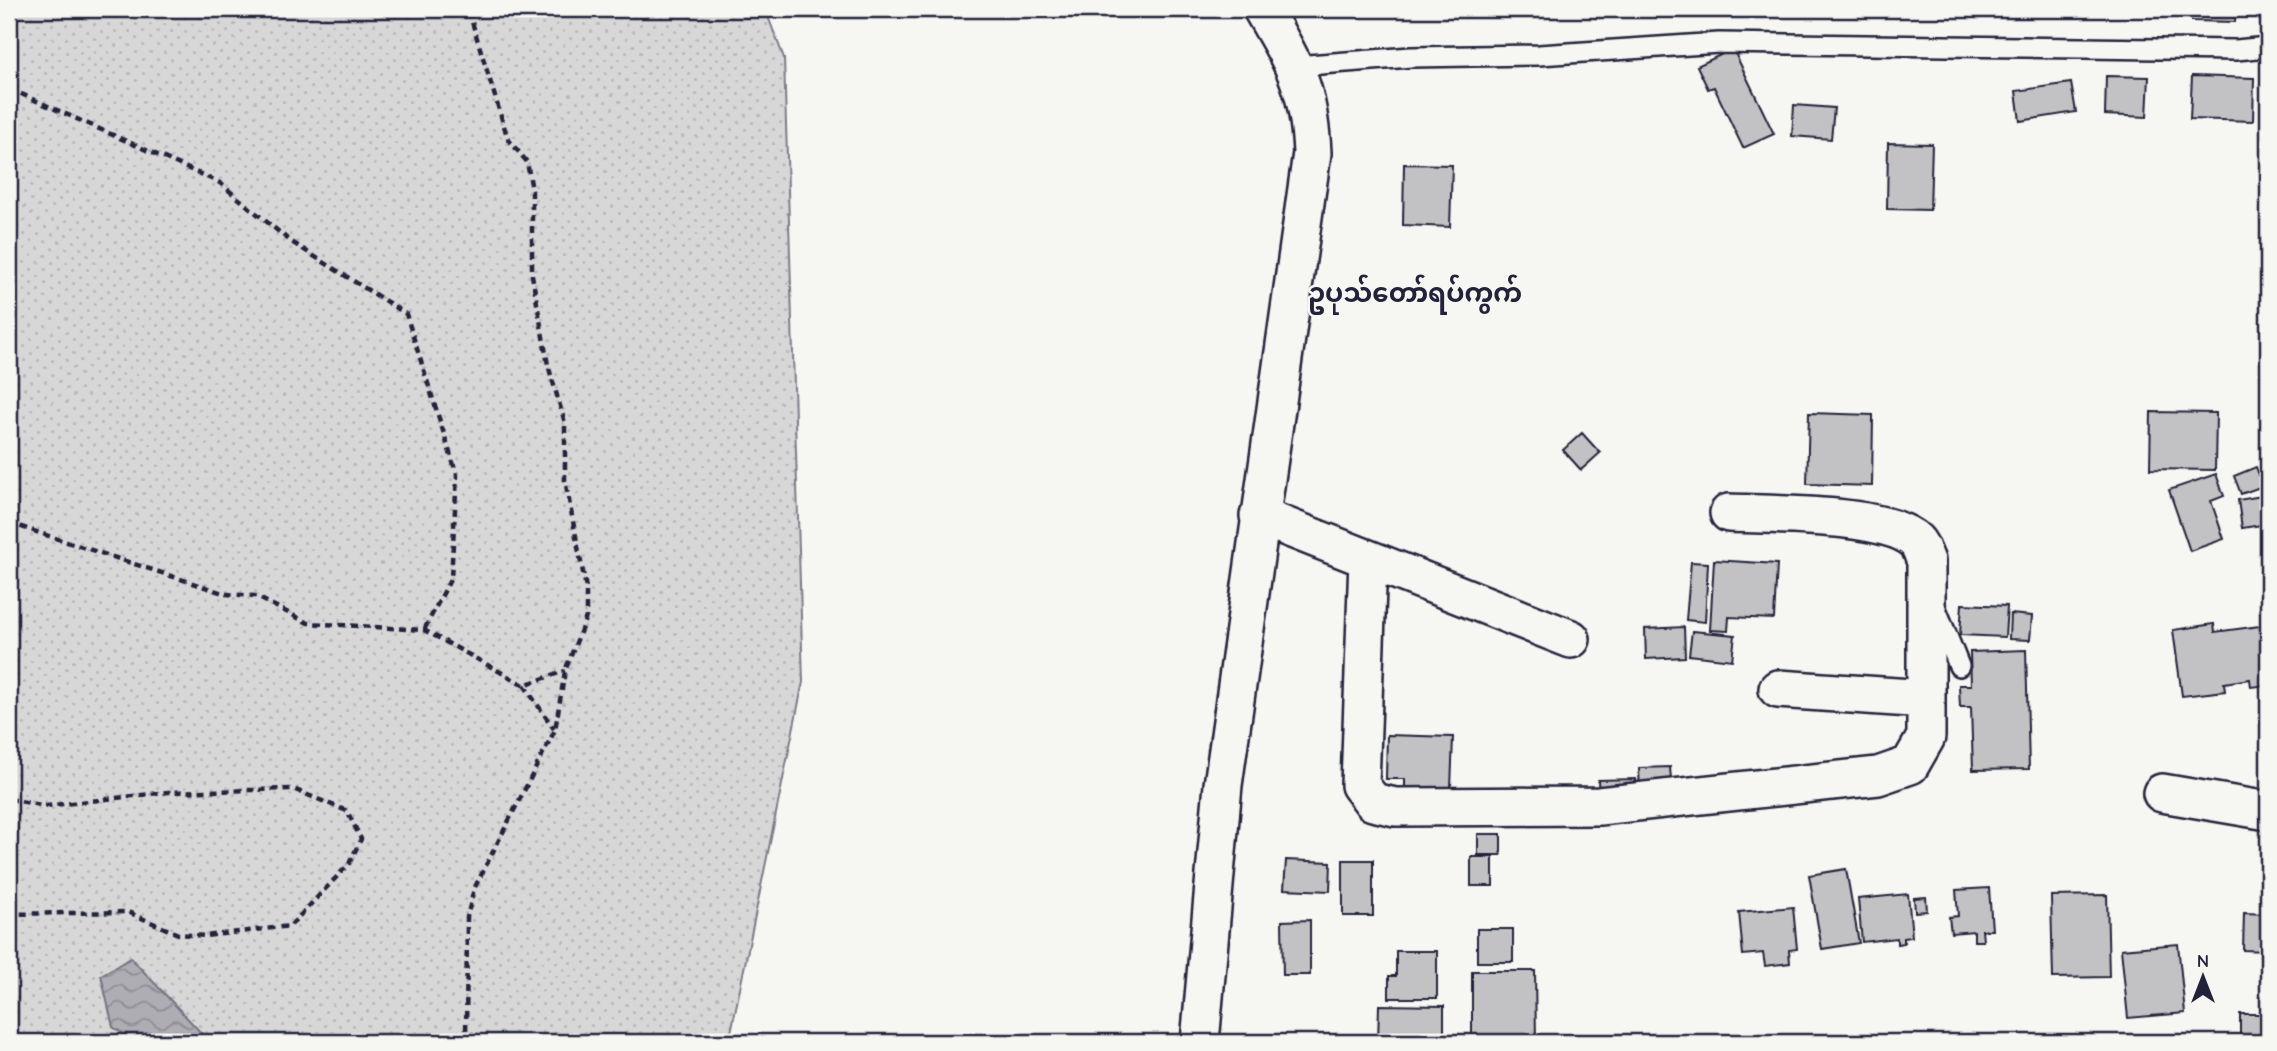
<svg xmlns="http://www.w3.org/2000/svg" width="2277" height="1051" font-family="'Comic Neue','Noto Sans Myanmar',sans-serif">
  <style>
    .grass { fill: url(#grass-dots); stroke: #7c7c89; stroke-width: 2 }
    .water { fill: url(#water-waves); stroke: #757583; stroke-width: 2 }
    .building { fill: #c2c2c4; stroke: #22223b; stroke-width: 2 }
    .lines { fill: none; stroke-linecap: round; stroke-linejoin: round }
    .service-casing { stroke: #22223b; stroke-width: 24 }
    .minor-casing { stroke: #22223b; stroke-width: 42 }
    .path { stroke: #22223b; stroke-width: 4.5; stroke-dasharray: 7 5; stroke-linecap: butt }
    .service { stroke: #f6f6f2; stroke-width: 19 }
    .minor { stroke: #f6f6f2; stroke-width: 37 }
    .labels { text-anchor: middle; stroke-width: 5; stroke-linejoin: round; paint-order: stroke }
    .quarter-label { font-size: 26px; font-weight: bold; fill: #22223b; stroke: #f6f6f2 }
  </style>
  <defs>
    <pattern id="grass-dots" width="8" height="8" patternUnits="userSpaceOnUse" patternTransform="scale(1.75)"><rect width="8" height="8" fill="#d7d7d7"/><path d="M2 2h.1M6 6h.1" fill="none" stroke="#b8b8b9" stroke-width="1.8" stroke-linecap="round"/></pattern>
    <pattern id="water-waves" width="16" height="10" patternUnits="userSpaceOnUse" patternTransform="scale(1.75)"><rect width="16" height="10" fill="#adadb3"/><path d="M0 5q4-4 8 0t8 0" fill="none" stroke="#8c8c93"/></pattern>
  </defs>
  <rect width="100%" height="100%" fill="#f6f6f2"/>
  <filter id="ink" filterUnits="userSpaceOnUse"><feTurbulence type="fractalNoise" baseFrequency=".0143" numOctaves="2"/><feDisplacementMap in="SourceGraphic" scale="14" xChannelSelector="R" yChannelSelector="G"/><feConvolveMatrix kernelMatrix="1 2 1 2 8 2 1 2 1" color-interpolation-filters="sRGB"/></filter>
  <g filter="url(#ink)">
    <path class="grass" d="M9 9H765L784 58 803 682 729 1042H9Z"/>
    <path class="water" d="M131 958 204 1036 211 1042H137L113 1027 101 975Z"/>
    <path class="building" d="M2192 9H2236L2235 22 2192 21Z
      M1733 49 1774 134 1743 148 1714 87 1708 89 1697 66Z
      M2106 76 2149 77 2147 117 2105 115Z
      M2192 76 2254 78 2253 121 2190 119Z
      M2071 83 2076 112 2020 121 2016 91Z
      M1794 105 1834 108 1831 139 1792 136Z
      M1888 143 1932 144 1930 210 1887 209Z
      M1404 164 1452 165 1450 227 1403 225Z
      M2151 412 2216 413 2215 470 2150 469Z
      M1809 413 1873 415 1872 486 1807 484Z
      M1582 433 1600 453 1581 470 1563 450Z
      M2256 467 2263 486 2241 494 2234 476Z
      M2216 474 2224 496 2211 501 2224 539 2190 551 2169 490Z
      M2268 495V524L2242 528 2238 500Z
      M1714 560 1777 564 1774 619 1729 617 1728 631 1710 630Z
      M1691 562 1708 563 1705 622 1686 620Z
      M1962 604 2007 606 2005 637 1960 635Z
      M2010 614 2032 616 2030 640 2009 639Z
      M2214 624 2215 632 2268 625V685L2251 687 2250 679 2224 683 2225 691 2182 696 2173 630Z
      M1684 627 1685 657 1646 659 1645 629Z
      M1692 631 1735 635 1732 660 1689 655Z
      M2026 650 2029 769 1973 770 1971 707H1960L1959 685H1971L1970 652Z
      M1387 735 1453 737 1451 788 1405 787V779H1386Z
      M1670 767 1672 793 1640 794 1639 768Z
      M1636 779V794L1599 796 1598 780Z
      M1478 834H1501V855H1478Z
      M1471 857H1493V886H1471Z
      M1286 860 1331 862 1330 891 1284 889Z
      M1343 860H1373V916H1343Z
      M1846 869 1859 943 1822 949 1809 875Z
      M1989 888 1992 930H1982L1983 941H1974V931L1951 933 1949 917 1958 916 1956 890Z
      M1908 894 1912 937 1904 938V943L1897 944V938L1862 942 1858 899Z
      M2107 895 2109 977 2053 978 2051 896Z
      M1926 897 1927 911 1915 912 1914 898Z
      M1793 907 1797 949 1789 950 1790 963 1765 966 1763 953 1743 955 1739 912Z
      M2244 913 2267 914 2266 951 2243 950Z
      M1310 920V975H1283L1282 921Z
      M1477 929H1513V962H1477Z
      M2178 944 2185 1013 2128 1018 2121 949Z
      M1396 951H1437V998H1389V976H1396Z
      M1472 971H1535L1536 1042H1472Z
      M1379 1005 1444 1006V1042H1378Z
      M2240 1014H2268V1042H2240Z"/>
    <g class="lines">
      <g class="service-casing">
        <path id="service" d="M1295 66 1411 57 1539 55 1719 43 2236 50 2268 47
          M1935 606 1959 666"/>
      </g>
      <g class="minor-casing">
        <path id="minor" d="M1259 516 1571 639
          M1368 559 1360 785 1373 802 1395 807 1599 806 1878 776 1910 765 1926 737V561C1923 555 1921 546 1916 541 1886 513 1772 515 1729 513
          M1778 689 1926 699
          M2162 793 2268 811
          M1200 1042 1223 785 1312 153C1309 87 1294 64 1262 9"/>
      </g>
      <path class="path" d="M9 93H19L220 183 290 241 406 314 457 475 451 578 424 630
        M9 523 226 594 255 596 308 623 424 630 524 685 565 671
        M524 685 554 729
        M9 799 46 806 168 792 293 789 347 811 361 839 349 864 290 926 205 936 178 934 128 912 9 914
        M466 1042 467 917 474 889 555 730 565 671 586 617V588L565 480V423L548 365 532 275V190L527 162 508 139 468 9"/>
      <use href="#service" class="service"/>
      <use href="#minor" class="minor"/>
    </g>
  </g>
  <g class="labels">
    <g class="quarter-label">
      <text x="1415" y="302">ဥပုသ်တော်ရပ်ကွက်</text>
    </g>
  </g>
  <rect width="2277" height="1051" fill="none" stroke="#f6f6f2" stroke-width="35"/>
  <rect x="18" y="18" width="2242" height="1016" fill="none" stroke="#22223b" stroke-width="2.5" filter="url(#ink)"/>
  <g transform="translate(2203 977)" stroke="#f6f6f2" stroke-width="5" paint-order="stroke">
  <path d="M0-5L12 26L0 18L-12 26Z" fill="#22223b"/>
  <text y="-10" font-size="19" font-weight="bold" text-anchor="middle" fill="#22223b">N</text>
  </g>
</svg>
